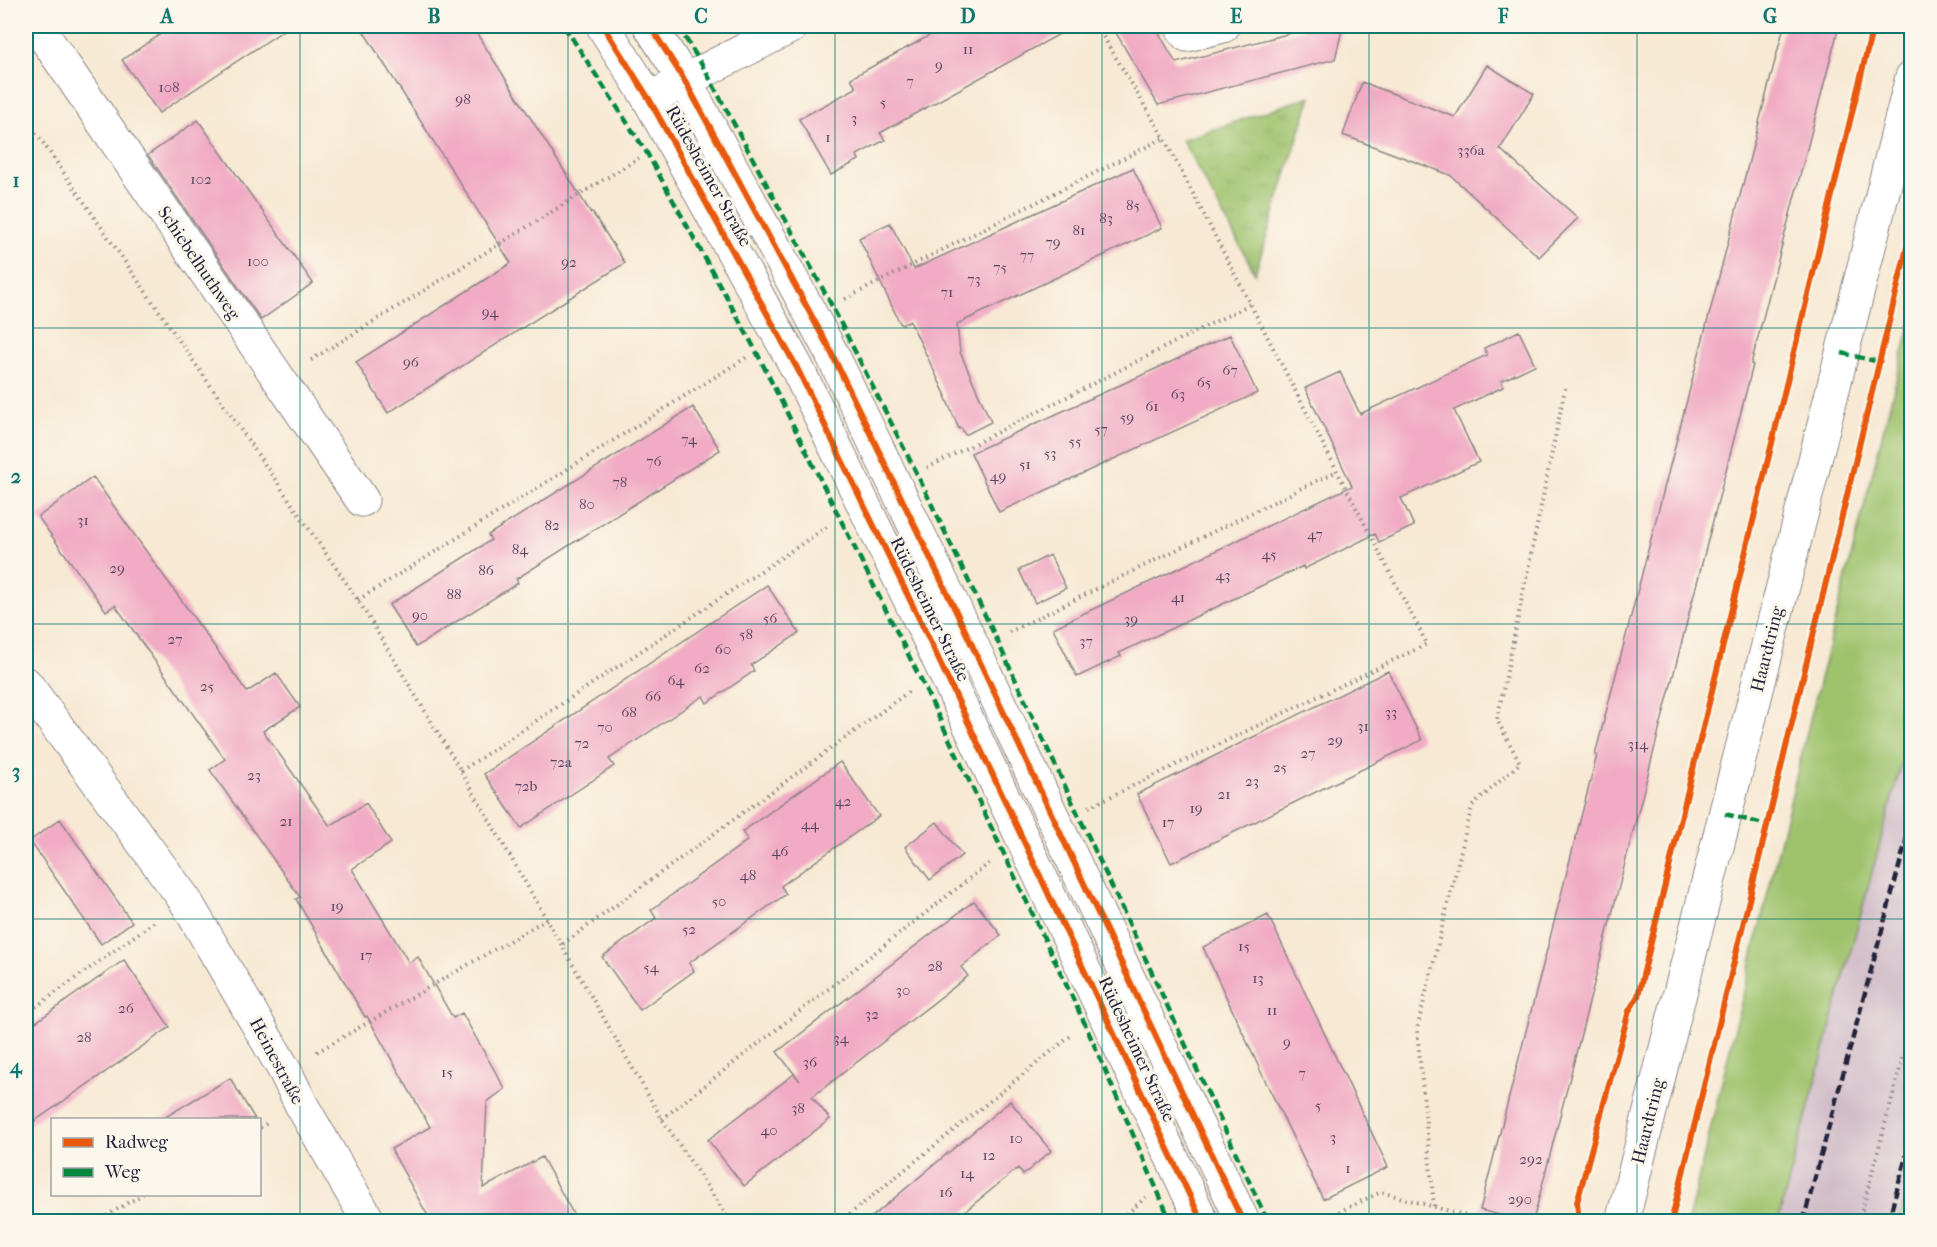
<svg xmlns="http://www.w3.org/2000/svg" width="1937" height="1247" font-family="'IM FELL French Canon',serif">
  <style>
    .railway { fill: #d1bdc9 }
    .grass { fill: #9fc36d; stroke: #607254; stroke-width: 1.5 }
    .park { fill: url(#park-tufts); stroke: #607254; stroke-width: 1.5 }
    .building { fill: #f1abc4 }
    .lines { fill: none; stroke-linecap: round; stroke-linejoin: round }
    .minor-casing { stroke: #8c8687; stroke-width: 35 }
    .major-casing { stroke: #8c8687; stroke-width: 35 }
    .path { stroke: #8c8687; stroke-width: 4; stroke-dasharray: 1.5 4.5; stroke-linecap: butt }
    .minor { stroke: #fff; stroke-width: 33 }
    .major { stroke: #fff; stroke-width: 33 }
    .rail { stroke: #22223b; stroke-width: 4.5; stroke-dasharray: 9 4.5; stroke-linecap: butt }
    .quiet { stroke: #00873e; stroke-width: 4.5; stroke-dasharray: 9 4.5; stroke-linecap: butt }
    .cycleway-casing { stroke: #fbf7ec; stroke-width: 10 }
    .cycleway { stroke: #e8590c; stroke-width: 6 }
    .grid { fill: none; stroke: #0f766e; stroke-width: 1.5; stroke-opacity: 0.55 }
    .labels { text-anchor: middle; stroke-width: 6; stroke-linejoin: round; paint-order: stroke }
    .number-label { font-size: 15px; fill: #56445d }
    .street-label { font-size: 18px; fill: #22223b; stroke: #fbf7ec }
    .neatline { fill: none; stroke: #0f766e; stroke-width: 2 }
    .grid-label { font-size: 20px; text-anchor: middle; font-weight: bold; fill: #0f766e }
  </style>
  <defs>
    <pattern id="park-tufts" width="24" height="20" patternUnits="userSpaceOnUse" patternTransform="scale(1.5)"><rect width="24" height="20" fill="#9fc36d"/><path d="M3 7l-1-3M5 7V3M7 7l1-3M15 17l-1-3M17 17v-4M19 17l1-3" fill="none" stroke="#89a75f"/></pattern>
  </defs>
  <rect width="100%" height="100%" fill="#fbf7ec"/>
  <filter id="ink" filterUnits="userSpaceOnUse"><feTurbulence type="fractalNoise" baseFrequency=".0167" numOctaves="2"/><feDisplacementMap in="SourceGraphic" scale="12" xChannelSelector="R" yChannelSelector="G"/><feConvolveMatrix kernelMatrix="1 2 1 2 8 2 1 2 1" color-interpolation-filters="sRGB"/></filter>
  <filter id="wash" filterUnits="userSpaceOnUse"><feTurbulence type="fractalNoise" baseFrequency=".008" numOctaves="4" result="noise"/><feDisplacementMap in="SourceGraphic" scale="24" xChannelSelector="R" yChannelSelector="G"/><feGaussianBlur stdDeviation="1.35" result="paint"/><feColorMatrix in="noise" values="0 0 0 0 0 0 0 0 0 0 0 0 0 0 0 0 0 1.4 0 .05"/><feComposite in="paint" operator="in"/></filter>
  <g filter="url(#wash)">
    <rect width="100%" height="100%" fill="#f7e9d3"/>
    <path class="railway" d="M1911 322V1221L1688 1222 1818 687Z"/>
    <path class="grass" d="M1911 322V728L1778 1221H1688L1818 687Z
      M1911 1176V1221H1899Z"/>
    <path class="park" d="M1311 96 1255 273 1182 140Z"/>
    <g id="blocks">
      <path class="building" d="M173 26H290L159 113 122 60Z
        M360 26H472L591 213 592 212 625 263 388 413 356 362 511 263Z
        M947 26H1074L880 133 885 140 857 155 859 160 831 175 799 119 856 88 851 78Z
        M1112 26H1155L1176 63 1303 30 1304 26H1343L1335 59 1158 105Z
        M1784 26H1839L1751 364 1753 365 1533 1221H1523L1480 1210 1597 755H1595Z
        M1487 65 1534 94 1500 149 1578 218 1539 257 1450 175 1343 135 1362 82 1455 117Z
        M198 120 313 283 261 320 148 155Z
        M1133 168 1162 228 957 324 960 352 991 422 965 435 961 428 959 429 945 396H946L910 321 901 325 859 238 890 223 914 269Z
        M1519 331 1535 365 1501 381 1503 387 1454 410 1479 462 1401 498 1414 526 1379 542 1375 534 1304 569 1303 566 1119 653 1121 656 1077 677 1053 628 1352 486 1305 388 1340 372 1360 414 1487 355 1484 348Z
        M1230 335 1257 393 999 512 971 453Z
        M693 407 720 450 516 579 518 583 416 647 389 605 491 540 488 535Z
        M93 477 247 692 276 673 300 707 263 731 330 826 366 803 391 843 352 869 409 963 418 957 453 1018 462 1013 505 1089 487 1102 483 1188 542 1157 577 1221H422L429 1218 391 1149 430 1127 367 1016 365 1017 296 899 300 897 210 770 225 759 115 605 106 611 38 517Z
        M1050 555 1066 588 1035 603 1019 570Z
        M767 585 799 633 751 665 754 671 707 703 703 696 609 759 614 766 521 828 484 774Z
        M1388 671 1422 740 1171 863 1137 794Z
        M840 762 879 816 781 886 786 894 689 963 694 971 640 1010 602 957 656 918 651 910 748 840 742 832Z
        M60 819 132 922 101 944 30 841Z
        M937 822 962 855 930 880 905 847Z
        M974 901 1001 935 961 967 968 976 812 1097 830 1119 744 1186 708 1140 794 1074 800 1081 777 1052Z
        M1268 915 1388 1167 1323 1199 1262 1074 1203 947Z
        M124 960 170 1027 26 1127V1029Z
        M230 1078 255 1119H162Z
        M1010 1101 1051 1151 1023 1175 1018 1168 953 1221H867Z"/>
    </g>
  </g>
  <g filter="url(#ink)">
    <use href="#blocks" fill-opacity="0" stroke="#8c8687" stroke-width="1.5"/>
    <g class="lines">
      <g class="minor-casing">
        <path id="minor" d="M37 26 362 500
          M1181 26 1187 35 1223 26
          M649 99 792 26
          M26 684 185 900 285 1071 301 1104 369 1222
          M1622 1222 1912 77"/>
      </g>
      <g class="major-casing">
        <path id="major" d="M603 26 649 99 797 368 930 641 1202 1222
          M650 26 685 81 831 352 963 626 1243 1222"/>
      </g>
      <path class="path" d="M26 118 358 600 461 771 662 1119 731 1222
        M845 299 1164 138
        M311 360 639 158
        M927 468 1250 304
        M358 600 747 357
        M1009 632 1337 471
        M461 771 830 525
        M1089 807 1427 644 1164 138 1097 26
        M563 944 911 690
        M26 1014 154 922
        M317 1052 547 919
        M662 1119 992 861
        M260 1128 269 1122
        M1434 1206 1417 1029 1472 806 1520 763 1497 720 1566 384
        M96 1222 143 1194
        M840 1222 1073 1034
        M1118 1222 1147 1196
        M1317 1222 1381 1192 1489 1222
        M1859 1222 1904 1053"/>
      <use href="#minor" class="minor"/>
      <use href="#major" class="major"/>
      <path class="rail" d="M1803 1222 1912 819
        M1888 1222 1912 1135"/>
      <path class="quiet" d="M564 26 647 153 756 351 922 682 1085 1024 1171 1222
        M678 26 705 70 832 306 917 474 996 638 1268 1222
        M1842 353 1879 362
        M1725 814 1767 825"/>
      <g class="cycleway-casing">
        <path id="cycleway" d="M603 26 649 99 797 368 930 641 1202 1222
          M650 26 685 81 831 352 963 626 1243 1222
          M1579 1222 1577 1202 1629 1011 1638 996 1873 26
          M1671 1222 1912 227"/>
      </g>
      <use href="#cycleway" class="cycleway"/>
    </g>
  </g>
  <path class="grid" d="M300 26V1222M568 26V1222M835 26V1222M1102 26V1222M1369 26V1222M1637 26V1222M26 328H1912M26 624H1912M26 919H1912"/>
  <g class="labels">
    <g class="number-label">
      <text x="968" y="54">11</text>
      <text x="939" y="70">9</text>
      <text x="910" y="86">7</text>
      <text x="169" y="92">108</text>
      <text x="463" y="104">98</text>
      <text x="883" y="107">5</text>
      <text x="854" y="123">3</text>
      <text x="828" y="142">1</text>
      <text x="1471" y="155">336a</text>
      <text x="201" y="184">102</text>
      <text x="1133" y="210">85</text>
      <text x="1106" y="223">83</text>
      <text x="1079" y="235">81</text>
      <text x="1053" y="247">79</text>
      <text x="1027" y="260">77</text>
      <text x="258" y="266">100</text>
      <text x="569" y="267">92</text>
      <text x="1000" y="272">75</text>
      <text x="974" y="284">73</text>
      <text x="947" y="297">71</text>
      <text x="490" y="317">94</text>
      <text x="411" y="367">96</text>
      <text x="1230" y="375">67</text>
      <text x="1204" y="387">65</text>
      <text x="1178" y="399">63</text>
      <text x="1152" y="411">61</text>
      <text x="1127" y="422">59</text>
      <text x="1101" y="434">57</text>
      <text x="689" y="444">74</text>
      <text x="1075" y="446">55</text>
      <text x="1050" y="458">53</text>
      <text x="654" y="466">76</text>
      <text x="1025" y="469">51</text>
      <text x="998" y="481">49</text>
      <text x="620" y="487">78</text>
      <text x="587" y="509">80</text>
      <text x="83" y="525">31</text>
      <text x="552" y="530">82</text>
      <text x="1315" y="539">47</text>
      <text x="520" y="554">84</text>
      <text x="1269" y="559">45</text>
      <text x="117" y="573">29</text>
      <text x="486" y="575">86</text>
      <text x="1223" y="580">43</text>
      <text x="454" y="599">88</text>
      <text x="1178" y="602">41</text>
      <text x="420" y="620">90</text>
      <text x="770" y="623">56</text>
      <text x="1131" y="624">39</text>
      <text x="746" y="639">58</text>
      <text x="175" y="644">27</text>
      <text x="1086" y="646">37</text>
      <text x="723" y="654">60</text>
      <text x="702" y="673">62</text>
      <text x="676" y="685">64</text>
      <text x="207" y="691">25</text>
      <text x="653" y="701">66</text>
      <text x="629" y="717">68</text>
      <text x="1391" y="717">33</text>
      <text x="1363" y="731">31</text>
      <text x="605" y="732">70</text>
      <text x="1335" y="745">29</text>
      <text x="582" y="748">72</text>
      <text x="1638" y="749">314</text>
      <text x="1308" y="758">27</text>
      <text x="561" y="767">72a</text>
      <text x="1280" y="772">25</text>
      <text x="254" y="780">23</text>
      <text x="1252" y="786">23</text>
      <text x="526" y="791">72b</text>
      <text x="1224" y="799">21</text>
      <text x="843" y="806">42</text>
      <text x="1196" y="813">19</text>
      <text x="286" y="826">21</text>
      <text x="1168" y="827">17</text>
      <text x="810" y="829">44</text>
      <text x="780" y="856">46</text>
      <text x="748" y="880">48</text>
      <text x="719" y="906">50</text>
      <text x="337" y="911">19</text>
      <text x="689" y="934">52</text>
      <text x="1244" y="951">15</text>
      <text x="366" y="960">17</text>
      <text x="935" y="971">28</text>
      <text x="651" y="972">54</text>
      <text x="1258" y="983">13</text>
      <text x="903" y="995">30</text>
      <text x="126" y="1013">26</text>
      <text x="1272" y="1015">11</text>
      <text x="872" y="1019">32</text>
      <text x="84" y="1042">28</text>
      <text x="841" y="1043">34</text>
      <text x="1287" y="1047">9</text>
      <text x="810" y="1067">36</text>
      <text x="447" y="1077">15</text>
      <text x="1302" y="1078">7</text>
      <text x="1318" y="1110">5</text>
      <text x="798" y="1113">38</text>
      <text x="769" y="1135">40</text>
      <text x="1333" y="1142">3</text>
      <text x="1016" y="1143">10</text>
      <text x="989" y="1160">12</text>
      <text x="1531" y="1164">292</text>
      <text x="1348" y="1173">1</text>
      <text x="967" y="1178">14</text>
      <text x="946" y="1197">16</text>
      <text x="1520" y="1204">290</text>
    </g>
    <g class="street-label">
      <text transform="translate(709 176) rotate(61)" y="6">Rüdesheimer Straße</text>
      <text transform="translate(199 263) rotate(56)" y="6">Schiebelhuthweg</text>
      <text transform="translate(930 609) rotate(64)" y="6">Rüdesheimer Straße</text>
      <text transform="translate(1767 649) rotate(-76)" y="6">Haardtring</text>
      <text transform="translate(1137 1049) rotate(65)" y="6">Rüdesheimer Straße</text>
      <text transform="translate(277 1061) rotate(62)" y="6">Heinestraße</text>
      <text transform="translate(1648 1121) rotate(-76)" y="6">Haardtring</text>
    </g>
  </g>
  <rect width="1937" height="1247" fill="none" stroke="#fbf7ec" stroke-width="66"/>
  <rect x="51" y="1118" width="210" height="78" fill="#fbf7ec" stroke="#a4a2a5" stroke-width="1.5"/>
  <rect x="63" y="1138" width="30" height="9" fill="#e8590c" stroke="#a4a2a5" stroke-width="1.5"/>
  <text x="105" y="1148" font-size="18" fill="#22223b">Radweg</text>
  <rect x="63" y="1168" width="30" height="9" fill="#00873e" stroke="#a4a2a5" stroke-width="1.5"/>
  <text x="105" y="1178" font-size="18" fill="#22223b">Weg</text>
  <rect x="33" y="33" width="1871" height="1181" class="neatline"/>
  <g class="grid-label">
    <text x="167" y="23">A</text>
    <text x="434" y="23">B</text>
    <text x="701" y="23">C</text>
    <text x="968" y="23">D</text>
    <text x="1236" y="23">E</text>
    <text x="1503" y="23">F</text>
    <text x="1770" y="23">G</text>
    <text x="16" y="187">1</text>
    <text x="16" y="483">2</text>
    <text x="16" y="778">3</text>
    <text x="16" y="1073">4</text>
  </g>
</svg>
